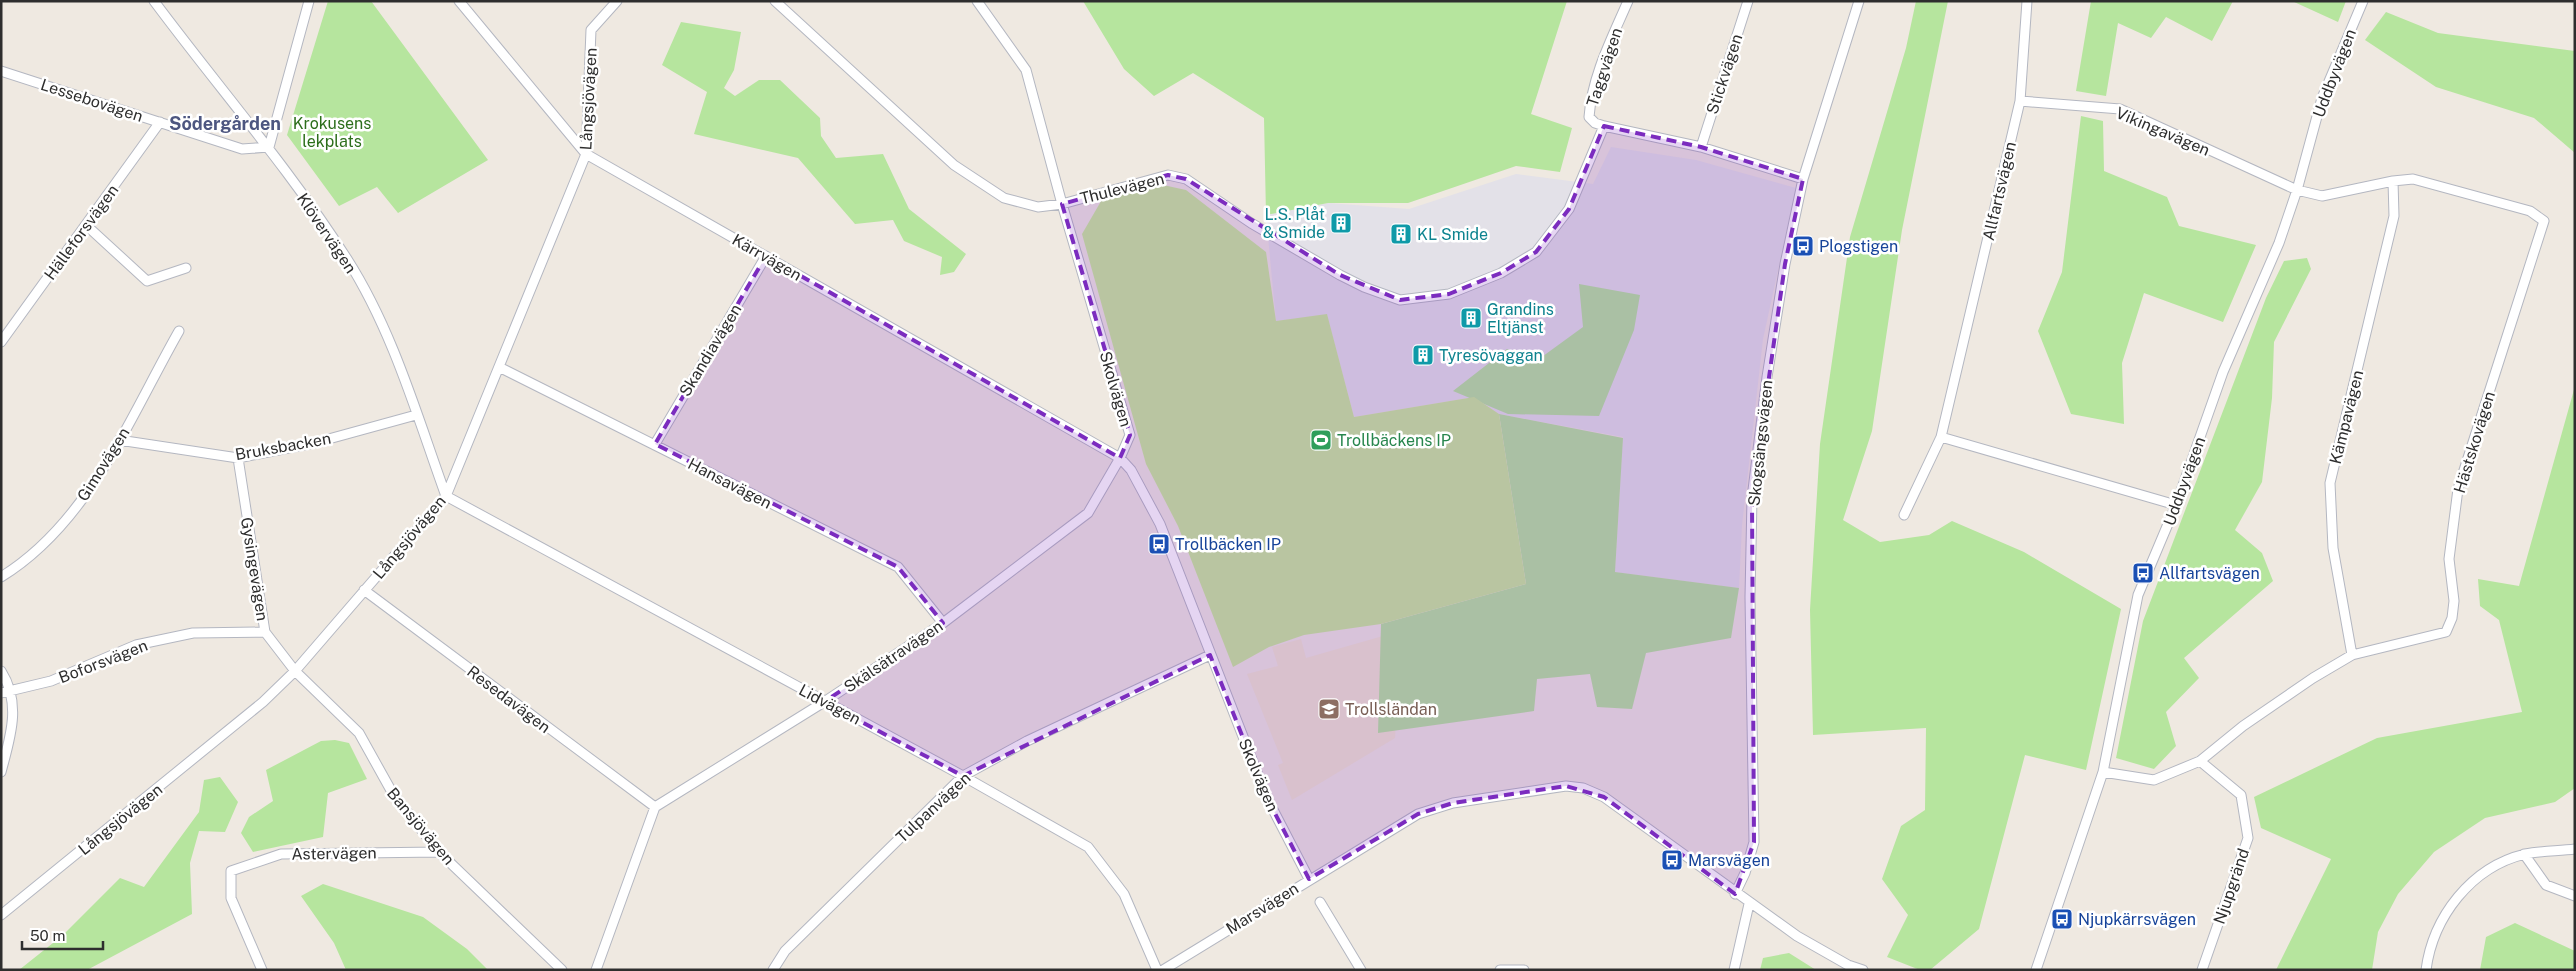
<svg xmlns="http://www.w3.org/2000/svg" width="2576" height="971" font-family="'Public Sans',sans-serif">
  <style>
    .industrial { fill: #e3e1e8 }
    .education { fill: #f0e6d1 }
    .green { fill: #b6e59e }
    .pitch { fill: #c9ec9a }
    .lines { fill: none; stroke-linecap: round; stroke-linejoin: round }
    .street-casing { stroke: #b4b7c1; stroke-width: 11 }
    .street { stroke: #fff; stroke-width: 9 }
    .marked { fill: #7b2cbf; fill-opacity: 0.2; stroke: #7b2cbf; stroke-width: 4; stroke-dasharray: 10 6; stroke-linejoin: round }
    .labels { text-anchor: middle; stroke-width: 5; stroke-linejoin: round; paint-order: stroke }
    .street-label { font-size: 16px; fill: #2e2e2e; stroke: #fff }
    .park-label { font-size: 16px; fill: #2c6e1b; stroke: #fff }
    .culture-label { font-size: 16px; fill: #0d838f; stroke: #fff; text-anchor: start }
    .transit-label { font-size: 16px; fill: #164399; stroke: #fff; text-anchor: start }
    .leisure-label { font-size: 16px; fill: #27864d; stroke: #fff; text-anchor: start }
    .education-label { font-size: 16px; fill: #785e54; stroke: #fff; text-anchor: start }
    .neighbourhood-label { font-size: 18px; font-weight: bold; fill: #4d5680; stroke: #fff }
  </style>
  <rect width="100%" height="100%" fill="#efe9e1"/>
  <path class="industrial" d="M1611 147 1696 160 1796 188 1763 339 1742 525 1739 588 1615 572 1623 437 1499 414 1474 397 1354 417 1327 315 1276 321 1266 215 1328 203 1409 209 1516 174 1593 184Z"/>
  <path class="education" d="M1383 636 1398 680 1395 738 1292 800 1278 765 1283 763 1247 674 1278 666 1272 647 1301 639 1306 658Z"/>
  <path class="green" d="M328 1H371L488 160 398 213 377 187 339 206 287 135Z
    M1083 1H1567L1531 114 1572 128 1560 172 1516 166 1408 203H1328L1266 215 1264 118 1193 73 1154 96 1124 69Z
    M1916 1H1948L1902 230 1872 431 1843 520 1880 542 1929 535 1952 521 2024 552 2121 609 2086 770 2025 755 1979 929 1930 970H1920L1887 957 1908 915 1882 879 1901 826 1925 810 1926 728 1813 735 1810 610 1820 444 1850 237 1906 48Z
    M2091 1H2233L2212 41 2166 17 2151 38 2118 23 2106 96 2076 91Z
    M2292 1H2346L2338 22Z
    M2386 12 2438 33 2575 51V153L2534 118 2436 87 2365 40Z
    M681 22 741 32 734 70 724 88 735 96 759 80H780L820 118 821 136 836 158 883 154 909 209 966 254 954 272 940 275 942 257 904 241 893 220 855 224 798 158 694 134 707 92 662 65Z
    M2081 116 2103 121 2104 171 2167 197 2179 226 2256 245 2223 322 2144 293 2122 363 2124 424 2071 414 2038 331 2062 272Z
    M2307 258 2311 269 2274 342 2272 398 2262 482 2235 530 2262 553 2273 581 2184 658 2199 678 2166 712 2176 746 2154 769 2116 758 2143 621 2266 298 2284 261Z
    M1579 284 1640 295 1634 330 1599 416 1508 414 1453 391 1507 349 1539 359 1583 327Z
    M2575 386V788L2555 802 2485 818 2434 852 2398 894 2378 932 2372 970H2276L2331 859 2261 828 2254 797 2377 738 2522 712 2499 620 2480 606 2478 579 2519 586Z
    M1499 414 1623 438 1615 572 1739 588 1731 638 1646 653 1632 709 1597 707 1590 674 1537 679 1534 711 1378 733 1381 624 1526 584Z
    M335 740 349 743 367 779 328 793 323 837 253 852 241 833 249 817 273 801 266 770 321 741Z
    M220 777 238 802 225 832 199 831 190 863 192 914 87 970H19L63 935 120 878 144 887 199 812 204 780Z
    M323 884 423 917 467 949 488 970H346L334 943 301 896Z
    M2515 923 2575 951V970H2480L2486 937Z
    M1789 953 1816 970H1760L1763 958Z"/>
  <path class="pitch" d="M1163 185 1186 190 1266 252 1276 321 1327 314 1354 417 1474 397 1499 414 1526 584 1381 624 1304 635 1269 647 1233 667 1178 526 1146 464 1082 234 1104 196Z"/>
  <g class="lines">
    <g class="street-casing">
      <path id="street" d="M154 1C218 87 289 168 347 259 393 331 417 416 446 496L963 776 1088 847 1124 894 1157 970
        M459 1 586 154 1120 458 1131 470 1160 524 1267 798 1309 879
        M775 1 954 165 1004 198 1038 207 1062 204 1168 175 1186 179 1251 223 1340 275 1364 287 1400 300 1449 294 1501 273 1536 252 1569 209 1604 126
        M1628 1C1612 38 1592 76 1589 117L1595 123 1604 126 1701 147 1803 179
        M1 71 242 149 269 147 309 1
        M2020 101 2120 109 2297 190 2322 196 2393 181 2413 179 2530 211 2544 221 2458 489 2449 559 2454 601 2452 618 2446 632 2352 655 2313 678 2243 726 2200 761 2154 780 2103 772
        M1701 147 1748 1
        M86 225 147 281 186 268
        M1 342 160 122
        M499 367 898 567 943 623
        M1941 437 2176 505
        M119 440 238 458 314 443 416 415
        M655 444 766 256
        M238 458 265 632 295 671 359 733 393 794 439 852 562 970
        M1904 515 1941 437 2020 101 2027 1
        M1 577C89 523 130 417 179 331
        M364 590 655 807
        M2352 655 2333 548 2330 483 2394 216 2393 181
        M1 671C22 704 10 738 1 772
        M1 693 51 681 136 645 193 633 265 632
        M2200 761 2241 795 2248 838 2202 970
        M2524 854 2546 885 2575 896
        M1735 894 1745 873 1754 842 1750 597 1752 498 1767 377 1785 264 1803 179 1859 1
        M1320 902 1361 970
        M1 915 263 702 295 671 446 496 586 154 591 30 617 1
        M262 970 231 898V871L281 854 439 852
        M596 970 655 807 824 702 943 623 1088 513 1120 458 1130 435 1062 204 1026 70 977 1
        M773 970 785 951 963 776 1027 741 1210 655
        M1163 970 1418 814 1453 803 1566 786 1583 788 1604 797 1797 936 1848 965 1863 970
        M1500 970H1524
        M1734 970 1749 904
        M2036 970 2103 772 2138 595 2176 505 2223 372 2279 243 2297 190 2322 98 2363 1
        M2426 970C2433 917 2471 867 2525 854 2541 851 2559 851 2575 849"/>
    </g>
    <use href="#street" class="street"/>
  </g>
  <path class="marked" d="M1604 126 1701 147 1803 179 1785 264 1752 498 1754 842 1735 894 1604 797 1566 786 1453 803 1418 814 1309 879 1267 798 1210 655 963 776 824 702 943 623 898 567 655 444 766 256 1120 458 1130 435 1062 204 1168 175 1186 179 1340 275 1400 300 1449 294 1501 273 1536 252 1569 209Z"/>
  <defs>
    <g id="building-square" transform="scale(1.125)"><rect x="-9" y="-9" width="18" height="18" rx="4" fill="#0f9aa8" stroke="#fff"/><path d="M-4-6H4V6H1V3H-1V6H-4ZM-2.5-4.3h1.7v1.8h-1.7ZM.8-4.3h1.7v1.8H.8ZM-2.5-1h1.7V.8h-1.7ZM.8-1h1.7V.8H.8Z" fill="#fff"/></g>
    <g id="bus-square" transform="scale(1.125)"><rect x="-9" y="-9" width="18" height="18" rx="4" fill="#1a4fb4" stroke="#fff"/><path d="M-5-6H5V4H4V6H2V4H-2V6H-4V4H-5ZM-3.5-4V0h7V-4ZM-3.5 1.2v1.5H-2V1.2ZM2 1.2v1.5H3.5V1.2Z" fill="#fff"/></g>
    <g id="stadium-square" transform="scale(1.125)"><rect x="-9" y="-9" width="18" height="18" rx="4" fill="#2e9e5b" stroke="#fff"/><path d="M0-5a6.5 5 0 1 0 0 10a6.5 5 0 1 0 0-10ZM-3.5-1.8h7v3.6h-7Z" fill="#fff"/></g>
    <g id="school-square" transform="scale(1.125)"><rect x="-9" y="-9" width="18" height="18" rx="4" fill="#8d6e63" stroke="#fff"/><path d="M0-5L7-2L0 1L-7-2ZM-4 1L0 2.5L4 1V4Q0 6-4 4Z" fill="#fff"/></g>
  </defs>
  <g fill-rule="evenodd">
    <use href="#building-square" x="1341" y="223"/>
    <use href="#building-square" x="1401" y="234"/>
    <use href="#bus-square" x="1803" y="246"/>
    <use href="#building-square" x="1471" y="318"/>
    <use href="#building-square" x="1423" y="355"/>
    <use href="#stadium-square" x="1321" y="440"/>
    <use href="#bus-square" x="1159" y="544"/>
    <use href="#bus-square" x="2143" y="573"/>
    <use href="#school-square" x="1329" y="709"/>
    <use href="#bus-square" x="1672" y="860"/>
    <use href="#bus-square" x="2062" y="919"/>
  </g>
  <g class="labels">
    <g class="street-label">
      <text transform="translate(1604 67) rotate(-72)" y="6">Taggvägen</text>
      <text transform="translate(2334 73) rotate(-69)" y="6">Uddbyvägen</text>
      <text transform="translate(1724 74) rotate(-72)" y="6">Stickvägen</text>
      <text transform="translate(588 99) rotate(-87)" y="6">Långsjövägen</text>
      <text transform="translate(92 100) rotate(18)" y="6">Lessebovägen</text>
      <text transform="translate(2163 131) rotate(23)" y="6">Vikingavägen</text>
      <text transform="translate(1122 188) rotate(-14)" y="6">Thulevägen</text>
      <text transform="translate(1999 191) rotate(-77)" y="6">Allfartsvägen</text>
      <text transform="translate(81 232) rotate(-54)" y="6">Hälleforsvägen</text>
      <text transform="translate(327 233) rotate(56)" y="6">Klövervägen</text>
      <text transform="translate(767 257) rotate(30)" y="6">Kärrvägen</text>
      <text transform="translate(710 350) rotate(-59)" y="6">Skandiavägen</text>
      <text transform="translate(1116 389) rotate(74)" y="6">Skolvägen</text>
      <text transform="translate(2346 417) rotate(-76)" y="6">Kämpavägen</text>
      <text transform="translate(2474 442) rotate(-73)" y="6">Hästskovägen</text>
      <text transform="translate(1760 443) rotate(-84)" y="6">Skogsängsvägen</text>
      <text transform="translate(283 446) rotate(-10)" y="6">Bruksbacken</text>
      <text transform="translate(103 464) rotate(-58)" y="6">Gimovägen</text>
      <text transform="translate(2184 481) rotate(-70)" y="6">Uddbyvägen</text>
      <text transform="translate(730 483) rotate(27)" y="6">Hansavägen</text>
      <text transform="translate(409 537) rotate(-50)" y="6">Långsjövägen</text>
      <text transform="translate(255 569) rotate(81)" y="6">Gysingevägen</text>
      <text transform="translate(893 656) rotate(-34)" y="6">Skälsätravägen</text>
      <text transform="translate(103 661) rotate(-21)" y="6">Boforsvägen</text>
      <text transform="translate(509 699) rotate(37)" y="6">Resedavägen</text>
      <text transform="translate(830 704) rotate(28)" y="6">Lidvägen</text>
      <text transform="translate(1259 775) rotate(67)" y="6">Skolvägen</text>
      <text transform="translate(933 807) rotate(-43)" y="6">Tulpanvägen</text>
      <text transform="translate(120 819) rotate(-39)" y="6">Långsjövägen</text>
      <text transform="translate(421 826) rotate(50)" y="6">Bansjövägen</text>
      <text transform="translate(334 853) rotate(-1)" y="6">Astervägen</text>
      <text transform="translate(2231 886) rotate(-71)" y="6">Njupgränd</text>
      <text transform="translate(1262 908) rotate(-32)" y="6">Marsvägen</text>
    </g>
    <g class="park-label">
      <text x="332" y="129">Krokusens<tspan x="332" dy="18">lekplats</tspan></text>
    </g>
    <g class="culture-label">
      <text x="1325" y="220" text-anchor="end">L.S. Plåt<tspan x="1325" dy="18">&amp; Smide</tspan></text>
      <text x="1417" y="240">KL Smide</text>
      <text x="1487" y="315">Grandins<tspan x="1487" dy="18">Eltjänst</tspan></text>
      <text x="1439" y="361">Tyresövaggan</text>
    </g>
    <g class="transit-label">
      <text x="1819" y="252">Plogstigen</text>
      <text x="1175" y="550">Trollbäcken IP</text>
      <text x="2159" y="579">Allfartsvägen</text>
      <text x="1688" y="866">Marsvägen</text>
      <text x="2078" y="925">Njupkärrsvägen</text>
    </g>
    <g class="leisure-label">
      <text x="1337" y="446">Trollbäckens IP</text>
    </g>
    <g class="education-label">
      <text x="1345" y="715">Trollsländan</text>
    </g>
    <g class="neighbourhood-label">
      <text x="225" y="130">Södergården</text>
    </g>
  </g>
  <rect width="2576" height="971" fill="none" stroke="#2e2e2e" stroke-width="5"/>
  <path d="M22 941v8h81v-8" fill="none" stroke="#2e2e2e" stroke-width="2.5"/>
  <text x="30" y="941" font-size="15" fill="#2e2e2e" stroke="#ffffff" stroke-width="4" paint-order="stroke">50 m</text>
</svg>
